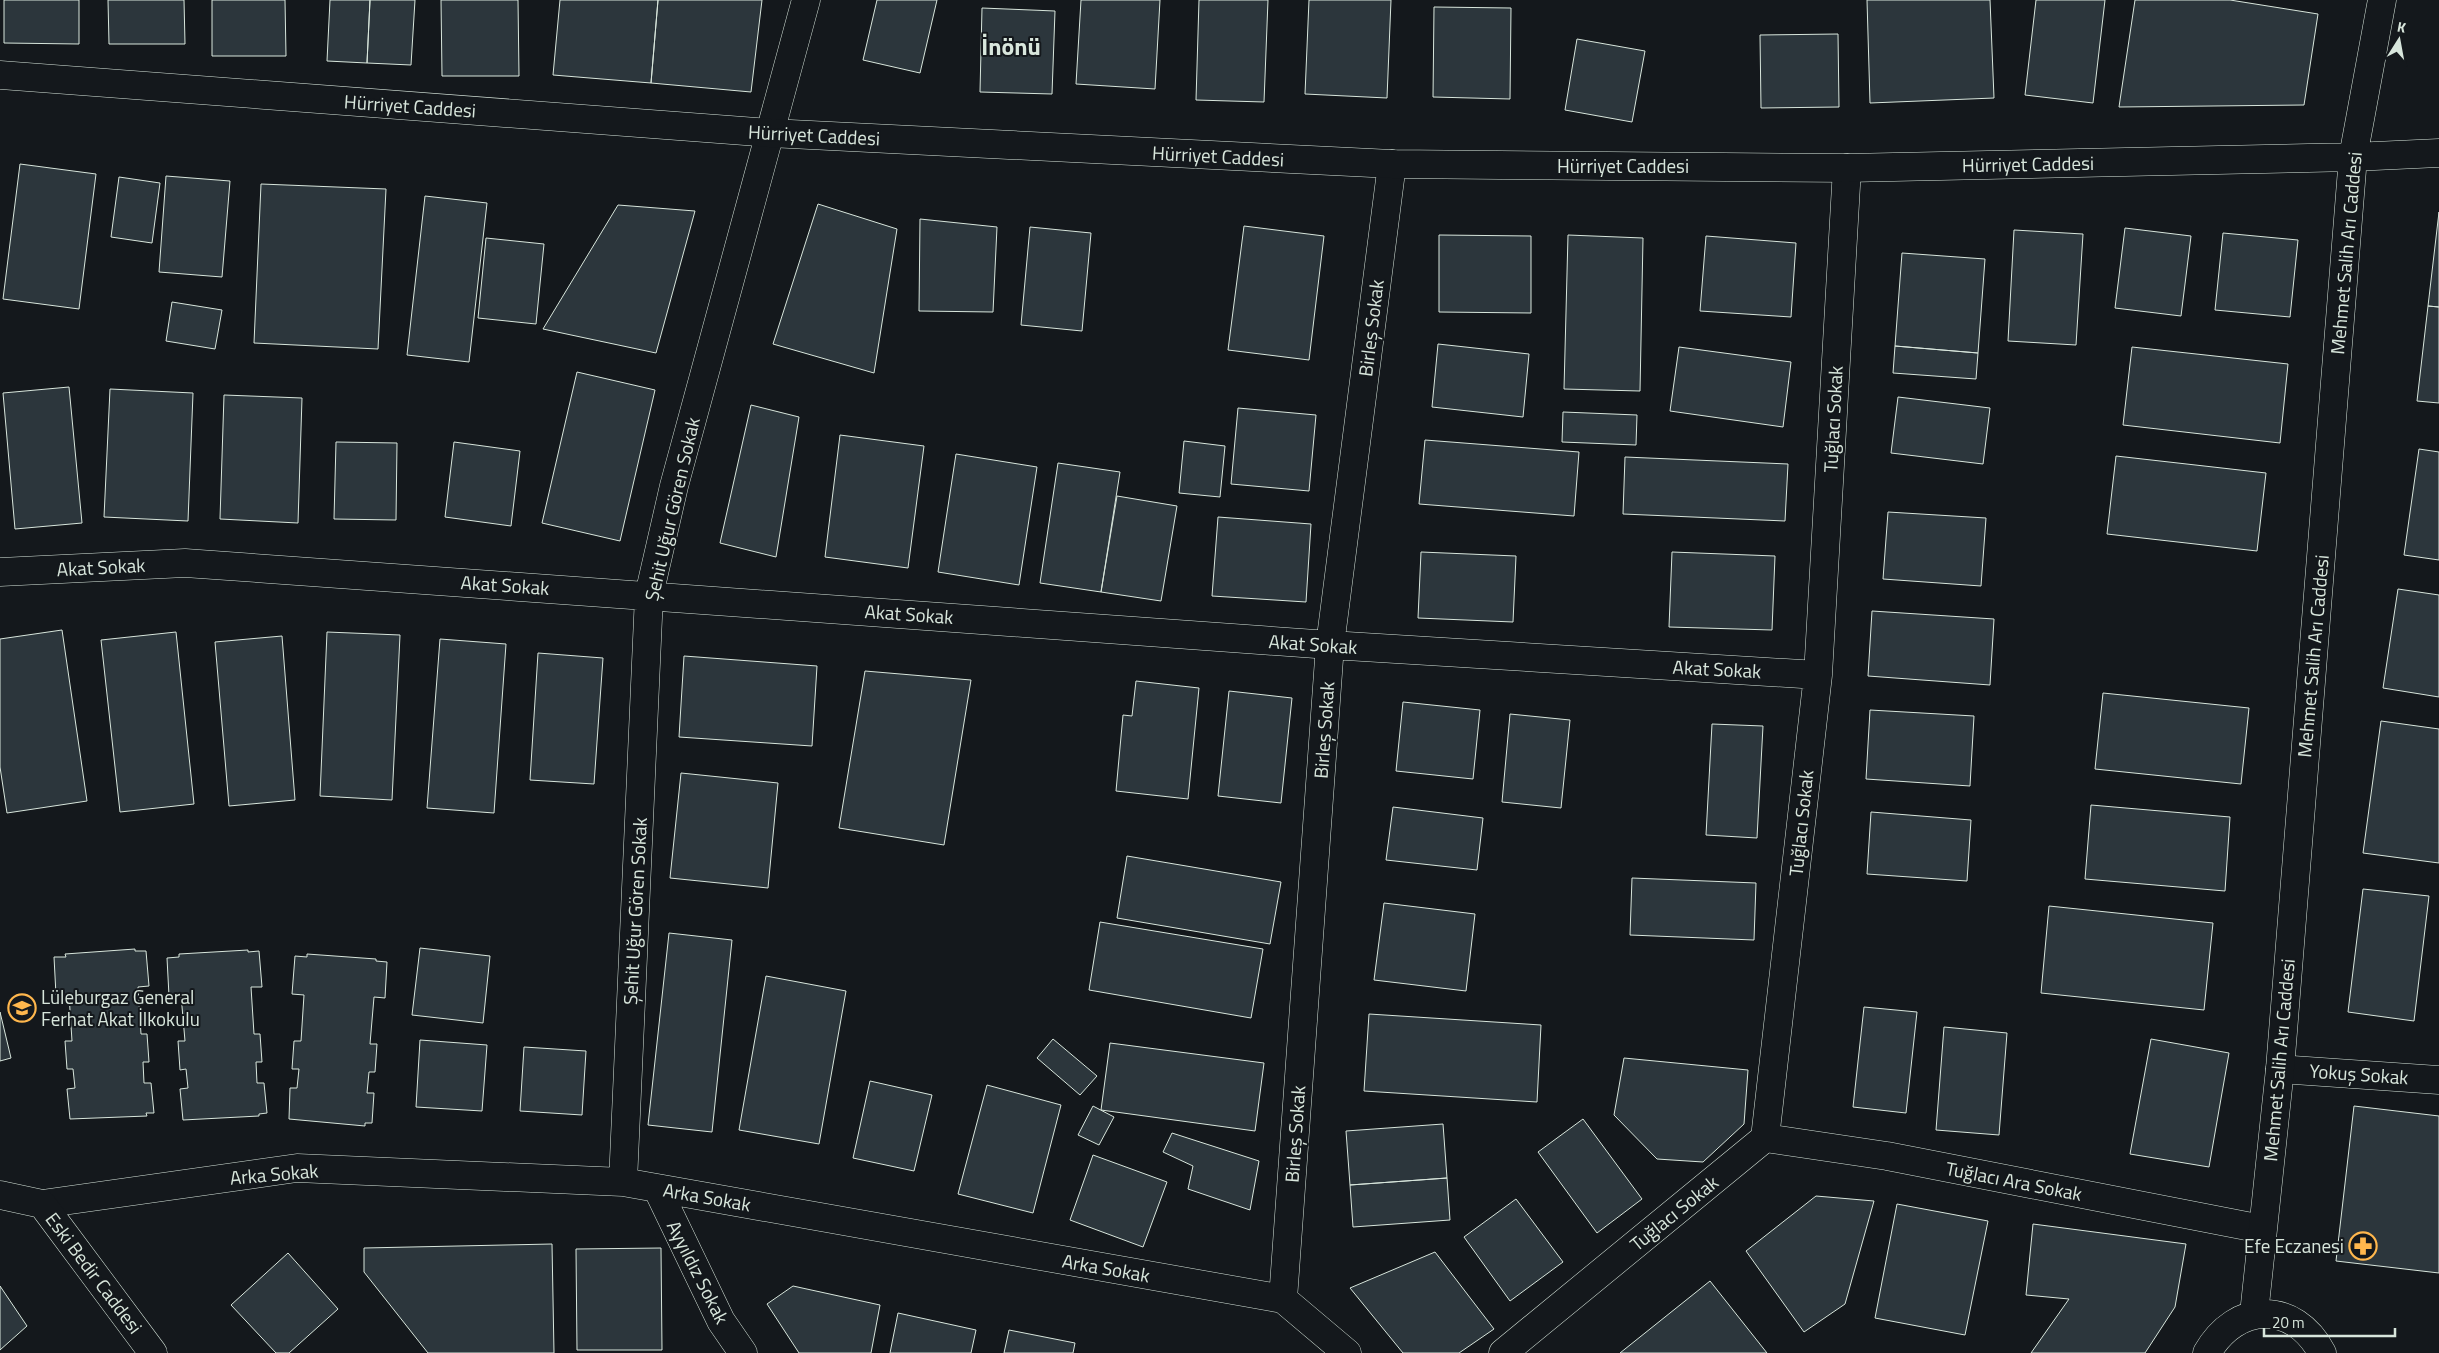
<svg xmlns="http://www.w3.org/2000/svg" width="2439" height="1353" font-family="'Titillium Web',sans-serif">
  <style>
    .building { fill: #2c363c; stroke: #d8e6dc }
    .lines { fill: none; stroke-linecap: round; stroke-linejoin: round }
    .minor-casing { stroke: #d8e6dc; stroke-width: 29 }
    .tertiary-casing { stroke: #d8e6dc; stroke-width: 29 }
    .secondary-casing { stroke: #d8e6dc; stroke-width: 29 }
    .minor { stroke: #14181c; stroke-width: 28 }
    .tertiary { stroke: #14181c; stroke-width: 28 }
    .secondary { stroke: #14181c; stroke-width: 28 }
    .labels { text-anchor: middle; stroke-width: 4; stroke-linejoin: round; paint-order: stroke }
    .street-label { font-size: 19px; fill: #d8e6dc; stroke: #14181c }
    .poi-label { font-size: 19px; fill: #d8e6dc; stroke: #14181c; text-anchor: start }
    .district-label { font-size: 24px; font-weight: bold; fill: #d8e6dc; stroke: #14181c }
  </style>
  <rect width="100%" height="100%" fill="#14181c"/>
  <path class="building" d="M4 0H79V44L4 43Z
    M108 0H184L185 44H109Z
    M212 0H285L286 56H212Z
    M330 0H370L367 63 327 61Z
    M370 0H415L411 65 367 63Z
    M441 0H518L519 76H442Z
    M560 0H658L651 83 553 75Z
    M658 0H762L751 92 651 83Z
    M877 0H937L920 73 863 60Z
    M1081 0H1160L1155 89 1076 84Z
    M1199 0H1268L1264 102 1196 100Z
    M1309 0H1391L1387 98 1305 94Z
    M1867 0H1990L1994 98 1870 103Z
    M2036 0H2105L2093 103 2025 95Z
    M2135 0H2230L2318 14 2304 105 2119 107Z
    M1434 7 1511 8 1510 99 1433 97Z
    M982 8 1055 11 1052 94 980 92Z
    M1838 34 1839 107 1761 108 1760 35Z
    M1577 39 1645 51 1632 122 1565 110Z
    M20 164 96 174 79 309 3 299Z
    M166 176 230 181 222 277 159 272Z
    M119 177 160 183 152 243 111 237Z
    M261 184 386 189 378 349 254 343Z
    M425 196 487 203 469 362 407 355Z
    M818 204 897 229 874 373 773 344Z
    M618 205 695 211 656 353 543 329Z
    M2439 212V307L2428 306Z
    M920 219 997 227 993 312 919 311Z
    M1244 226 1324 236 1309 360 1228 350Z
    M1030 227 1091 233 1082 331 1021 325Z
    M2125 228 2191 236 2181 316 2115 308Z
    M2014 230 2083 234 2076 345 2008 341Z
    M2223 233 2298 240 2290 317 2215 310Z
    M1439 235 1531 236V313L1439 312Z
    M1568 235 1643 238 1640 391 1564 389Z
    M1706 236 1796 243 1791 317 1700 311Z
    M486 238 544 244 536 324 478 318Z
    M1902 253 1985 259 1978 353 1895 346Z
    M172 302 222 310 215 349 166 341Z
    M2428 306 2439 307V403L2417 401Z
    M1438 344 1529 354 1523 417 1432 407Z
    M1895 346 1978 353 1976 379 1893 373Z
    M1679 347 1791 362 1783 427 1670 411Z
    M2132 347 2288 364 2280 443 2123 425Z
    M577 372 655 390 620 541 542 523Z
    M69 387 82 523 15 529 3 393Z
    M110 389 193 393 188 521 104 517Z
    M224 395 302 398 298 523 220 519Z
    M1898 397 1990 408 1983 464 1891 453Z
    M751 405 799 417 776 557 720 543Z
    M1238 408 1316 415 1309 491 1231 484Z
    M1563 412 1637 415 1636 445 1562 442Z
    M840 435 924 446 908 568 825 557Z
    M1425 440 1579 452 1574 516 1419 504Z
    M1184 441 1225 446 1220 497 1179 493Z
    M336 442 397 443 396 520 334 519Z
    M454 442 520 451 511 526 445 517Z
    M2419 449 2439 452V560L2404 555Z
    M956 454 1037 467 1019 585 938 572Z
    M2116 456 2266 473 2257 551 2107 534Z
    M1625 457 1788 464 1785 521 1623 514Z
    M1058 463 1120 472 1101 592 1040 583Z
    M1117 496 1177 506 1161 601 1101 592Z
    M1888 512 1986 518 1981 586 1883 579Z
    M1218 517 1311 524 1306 602 1212 596Z
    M1421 552 1516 556 1513 622 1418 618Z
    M1672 552 1775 556 1772 630 1669 627Z
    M2398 589 2439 595V697L2383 688Z
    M1872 611 1994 619 1990 685 1868 676Z
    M62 630 87 801 7 813 0 767V639Z
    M176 632 194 804 120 812 101 640Z
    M327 632 400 635 392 800 320 796Z
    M282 636 295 800 229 806 215 642Z
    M440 639 506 644 494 813 427 808Z
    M538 653 603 658 594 784 530 780Z
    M684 656 817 666 812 746 679 737Z
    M865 671 971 680 944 845 839 828Z
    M1136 681 1199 688 1188 799 1116 791 1123 715 1132 716Z
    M1229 691 1292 698 1281 803 1218 796Z
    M2103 693 2249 708 2241 784 2095 769Z
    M1403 702 1480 710 1473 779 1396 771Z
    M1870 710 1974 716 1970 786 1866 779Z
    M1510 714 1570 720 1561 808 1502 802Z
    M2381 721 2439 729V863L2363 853Z
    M1712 724 1763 726 1757 838 1706 835Z
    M681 773 778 783 768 888 670 878Z
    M2091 805 2230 817 2225 891 2085 879Z
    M1393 807 1483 818 1477 870 1386 860Z
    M1871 812 1971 820 1967 881 1867 874Z
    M1127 856 1281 882 1270 944 1117 918Z
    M1632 878 1756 883 1754 940 1630 935Z
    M2363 889 2429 896 2414 1021 2348 1012Z
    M1384 903 1475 914 1466 991 1374 980Z
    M2049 906 2213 923 2204 1010 2041 993Z
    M1100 922 1263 949 1251 1018 1089 990Z
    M669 933 732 940 712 1132 648 1125Z
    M420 948 490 956 483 1023 412 1015Z
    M135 949V951H146L149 986 138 987 141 1034H147L149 1062H143L144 1083H151L154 1113H146L147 1116 70 1119 67 1089 75 1088 73 1069H67L65 1041H72L69 995H56L54 957H66L65 954Z
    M248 950V952L259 951 262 987H251L254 1034H260L262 1062H256L257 1083H264L267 1113 259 1114V1116L183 1120 180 1089 188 1088 186 1069 180 1070 178 1041H185L181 995 169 996 167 958 179 957V954Z
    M307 954 376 959V961L387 962 385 998 374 997 370 1044H377L375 1072H369L367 1093H374L372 1123H365V1126L289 1119 290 1088H297L299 1069H292L294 1041H301L304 995 292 994 295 956 307 957Z
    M766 976 846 991 819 1144 739 1130Z
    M1864 1007 1917 1012 1906 1113 1853 1107Z
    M0 1012 11 1058 0 1061Z
    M1369 1014 1541 1025 1537 1102 1364 1091Z
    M1944 1027 2007 1033 1999 1135 1936 1130Z
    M1053 1039 1097 1076 1080 1095 1037 1058Z
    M2151 1039 2229 1053 2209 1167 2130 1154Z
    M420 1040 487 1045 482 1111 416 1107Z
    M1110 1043 1264 1063 1255 1131 1101 1110Z
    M524 1047 586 1051 582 1115 520 1111Z
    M1624 1058 1748 1070 1744 1124 1703 1162 1657 1159 1614 1115Z
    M870 1081 932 1095 914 1171 853 1158Z
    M987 1085 1061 1105 1033 1213 958 1194Z
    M1093 1106 1114 1117 1099 1145 1078 1135Z
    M2354 1106 2439 1116V1273L2336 1261Z
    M1583 1119 1642 1199 1597 1233 1538 1152Z
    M1443 1124 1447 1178 1350 1185 1346 1131Z
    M1172 1133 1259 1161 1250 1210 1188 1189 1193 1166 1163 1152Z
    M1093 1155 1167 1182 1143 1247 1070 1220Z
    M1447 1178 1450 1220 1353 1227 1350 1185Z
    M1816 1196 1874 1201 1845 1304 1804 1332 1746 1251Z
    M1516 1199 1563 1262 1510 1301 1464 1237Z
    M1897 1204 1988 1221 1965 1335 1875 1318Z
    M2033 1224 2186 1244 2175 1307 2145 1353H2031L2069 1299 2026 1295Z
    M552 1244 554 1353H428L364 1272V1248Z
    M661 1248 662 1350H577L576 1249Z
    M1435 1252 1494 1329 1459 1353H1403L1350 1288Z
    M288 1253 338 1309 289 1353H276L231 1305Z
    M1710 1281 1767 1353H1620Z
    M0 1286 27 1326 0 1350Z
    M793 1286 880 1305 871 1353H799L767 1304Z
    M898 1313 976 1330 971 1353H890Z
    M1009 1330 1075 1343 1073 1353H1004Z"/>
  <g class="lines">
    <g class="minor-casing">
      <path id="minor" d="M0 572 185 563 1330 645 1818 675
        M2280 1069 2439 1080
        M1765 1138 1887 1156 2262 1229
        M623 1182 649 595 674 486 806 0
        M657 1188 721 1321 743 1353
        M42 1204 297 1168 623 1182 1283 1299 1347 1353
        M1283 1299 1330 645 1392 164
        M1503 1353 1765 1138 1818 675 1847 168"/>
    </g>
    <g class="tertiary-casing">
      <path id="tertiary" d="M0 75 770 133 1392 164 1847 168 2353 157 2439 153
        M2254 1314 2280 1069 2353 157 2382 0
        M2207 1353C2236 1302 2294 1300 2322 1353"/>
    </g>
    <g class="secondary-casing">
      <path id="secondary" d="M0 1195 42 1204 153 1353"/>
    </g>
    <use href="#minor" class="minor"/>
    <use href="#tertiary" class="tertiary"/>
    <use href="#secondary" class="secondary"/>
  </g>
  <defs>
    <g id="school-ring" transform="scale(1.4375)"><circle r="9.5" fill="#14181c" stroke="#ffb74d" stroke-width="1.5"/><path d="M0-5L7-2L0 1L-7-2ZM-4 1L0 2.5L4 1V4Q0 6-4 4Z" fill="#ffb74d"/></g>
    <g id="pharmacy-ring" transform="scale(1.4375)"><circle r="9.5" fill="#14181c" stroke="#ffb74d" stroke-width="1.5"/><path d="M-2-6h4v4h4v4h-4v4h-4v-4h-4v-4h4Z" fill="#ffb74d"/></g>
  </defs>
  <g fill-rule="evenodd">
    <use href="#school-ring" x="22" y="1008"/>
    <use href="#pharmacy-ring" x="2363" y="1246"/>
  </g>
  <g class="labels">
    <g class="street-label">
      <text transform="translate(410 106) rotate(4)" y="7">Hürriyet Caddesi</text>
      <text transform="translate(814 135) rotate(3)" y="7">Hürriyet Caddesi</text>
      <text transform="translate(1218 156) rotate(3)" y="7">Hürriyet Caddesi</text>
      <text transform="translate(2028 164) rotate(-1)" y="7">Hürriyet Caddesi</text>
      <text x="1623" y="173">Hürriyet Caddesi</text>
      <text transform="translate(2346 253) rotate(-85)" y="7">Mehmet Salih Arı Caddesi</text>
      <text transform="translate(1371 328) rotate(-83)" y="7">Birleş Sokak</text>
      <text transform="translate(1833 419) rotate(-87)" y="7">Tuğlacı Sokak</text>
      <text transform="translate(672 509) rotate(-77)" y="7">Şehit Uğur Gören Sokak</text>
      <text transform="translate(101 567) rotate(-3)" y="7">Akat Sokak</text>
      <text transform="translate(505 585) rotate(4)" y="7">Akat Sokak</text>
      <text transform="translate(909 614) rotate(4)" y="7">Akat Sokak</text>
      <text transform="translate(1313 644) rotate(4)" y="7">Akat Sokak</text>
      <text transform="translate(2313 656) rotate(-85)" y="7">Mehmet Salih Arı Caddesi</text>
      <text transform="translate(1717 669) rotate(3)" y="7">Akat Sokak</text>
      <text transform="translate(1324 730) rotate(-86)" y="7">Birleş Sokak</text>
      <text transform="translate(1801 823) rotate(-84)" y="7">Tuğlacı Sokak</text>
      <text transform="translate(635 911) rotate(-87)" y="7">Şehit Uğur Gören Sokak</text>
      <text transform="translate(2279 1060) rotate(-85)" y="7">Mehmet Salih Arı Caddesi</text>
      <text transform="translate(2359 1074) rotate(4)" y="7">Yokuş Sokak</text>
      <text transform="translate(1295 1134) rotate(-86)" y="7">Birleş Sokak</text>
      <text transform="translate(274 1174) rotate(-5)" y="7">Arka Sokak</text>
      <text transform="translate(2014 1181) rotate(11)" y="7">Tuğlacı Ara Sokak</text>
      <text transform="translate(707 1197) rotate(10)" y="7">Arka Sokak</text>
      <text transform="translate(1674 1213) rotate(-39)" y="7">Tuğlacı Sokak</text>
      <text transform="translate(1106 1268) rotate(10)" y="7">Arka Sokak</text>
      <text transform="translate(698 1272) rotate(63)" y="7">Ayyıldız Sokak</text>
      <text transform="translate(94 1273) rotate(53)" y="7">Eski Bedir Caddesi</text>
    </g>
    <g class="poi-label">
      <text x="41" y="1004">Lüleburgaz General<tspan x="41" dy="22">Ferhat Akat İlkokulu</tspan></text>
      <text x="2344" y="1253" text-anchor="end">Efe Eczanesi</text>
    </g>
    <g class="district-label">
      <text x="1011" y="55">İnönü</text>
    </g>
  </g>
  <g transform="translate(2399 40) rotate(11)" stroke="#14181c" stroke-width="4" paint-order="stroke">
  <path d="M0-4L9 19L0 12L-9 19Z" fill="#d8e6dc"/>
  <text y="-8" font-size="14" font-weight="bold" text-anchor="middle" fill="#d8e6dc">K</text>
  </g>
  <path d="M2264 1328v8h131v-8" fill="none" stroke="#d8e6dc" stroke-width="2.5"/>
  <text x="2272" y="1328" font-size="15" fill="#d8e6dc" stroke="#14181c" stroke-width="4" paint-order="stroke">20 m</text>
</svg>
